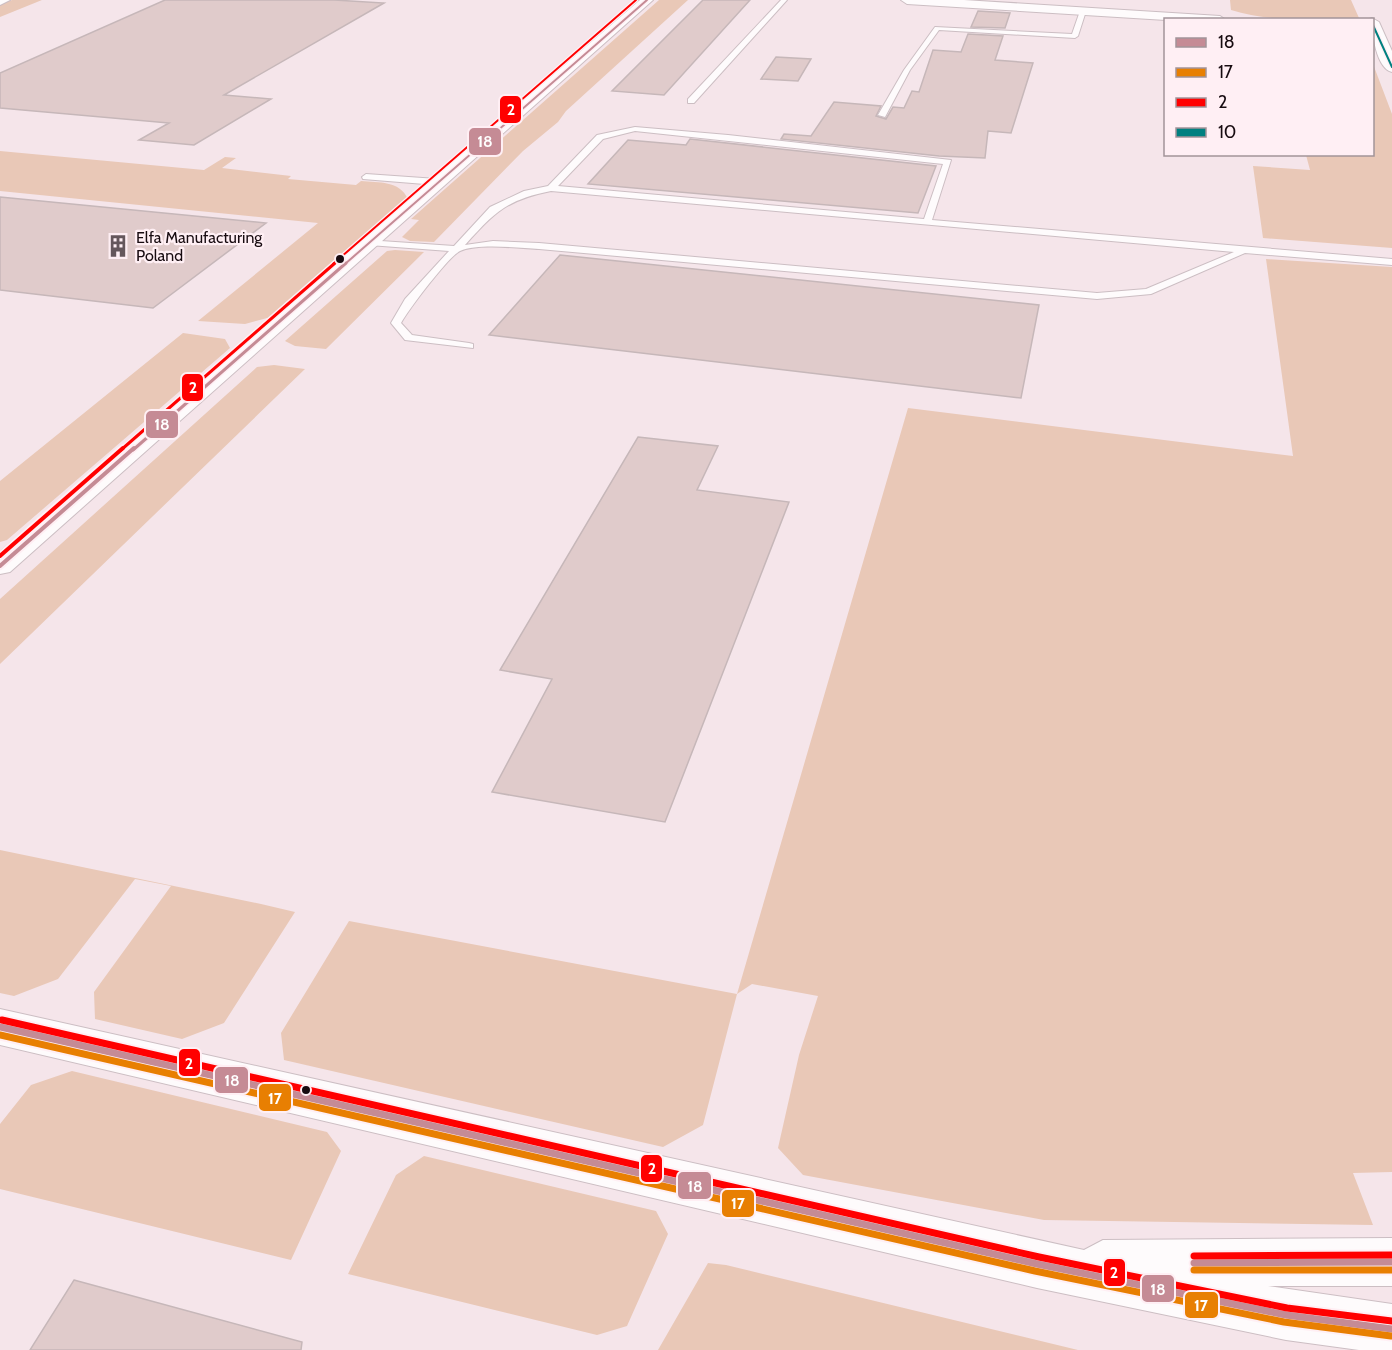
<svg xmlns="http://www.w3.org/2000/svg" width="1392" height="1350" font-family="Cabin,sans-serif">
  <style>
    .green { fill: #e9c8b7 }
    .building { fill: #e0cbcb; stroke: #c6b7b9; stroke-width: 1.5 }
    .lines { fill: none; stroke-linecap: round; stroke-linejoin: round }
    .service-casing { stroke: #ccbec3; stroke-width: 2 }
    .minor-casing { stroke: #ccbec3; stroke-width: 2 }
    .tertiary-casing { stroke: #ccbec3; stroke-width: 2 }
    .secondary-casing { stroke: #ccbec3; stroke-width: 2 }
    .service { fill: #fefbfc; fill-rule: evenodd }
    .minor { fill: #fefbfc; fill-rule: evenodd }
    .tertiary { fill: #fefbfc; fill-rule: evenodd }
    .secondary { fill: #fefbfc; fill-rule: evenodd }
    .bus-1-far3-casing { stroke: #ffeff4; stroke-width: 4.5 }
    .bus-1-far2-casing { stroke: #ffeff4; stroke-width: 6 }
    .bus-1-far1-casing { stroke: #ffeff4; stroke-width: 8 }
    .bus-1-casing { stroke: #ffeff4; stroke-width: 11 }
    .bus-2-casing { stroke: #ffeff4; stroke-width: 11 }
    .bus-3-far3-casing { stroke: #ffeff4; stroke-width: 4.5 }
    .bus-3-far2-casing { stroke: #ffeff4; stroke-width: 6 }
    .bus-3-far1-casing { stroke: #ffeff4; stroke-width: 8 }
    .bus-3-casing { stroke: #ffeff4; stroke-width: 11 }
    .bus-4-casing { stroke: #ffeff4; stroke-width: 4.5 }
    .bus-1-far3 { stroke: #c58b95; stroke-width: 2 }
    .bus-1-far2 { stroke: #c58b95; stroke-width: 3 }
    .bus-1-far1 { stroke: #c58b95; stroke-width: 4 }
    .bus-1 { stroke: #c58b95; stroke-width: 7 }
    .bus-2 { stroke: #e87f02; stroke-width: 7 }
    .bus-3-far3 { stroke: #f00; stroke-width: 2 }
    .bus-3-far2 { stroke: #f00; stroke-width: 3 }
    .bus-3-far1 { stroke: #f00; stroke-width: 4 }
    .bus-3 { stroke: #f00; stroke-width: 7 }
    .bus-4 { stroke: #008080; stroke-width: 2 }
    .bus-dot { fill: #170b10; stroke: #ffeff4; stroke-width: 2 }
    .labels { text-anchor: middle; stroke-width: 4.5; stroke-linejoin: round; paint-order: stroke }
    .far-poi-label { font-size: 16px; fill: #170b10; stroke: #ffeff4; text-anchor: start }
    .line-badge { stroke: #ffeff4; stroke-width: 2 }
    .badge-label { font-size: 16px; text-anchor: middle; font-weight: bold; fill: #fff }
  </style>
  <rect width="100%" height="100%" fill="#f5e5ea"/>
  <path class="green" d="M12 0H42L0 17V5Z
    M659 0H688L566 111 558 122 523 151 434 242 410 241 402 237 419 220 411 219Z
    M1230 0H1351L1359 18C1317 21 1271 22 1231 10Z
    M1373 64 1392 114V248L1263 238 1253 166 1310 170 1306 155 1372 154Z
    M0 151 204 170 225 157 236 158 222 168 291 176 288 179 356 185 361 181C379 183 399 180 408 199L271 317 245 324 198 321 318 223 0 191Z
    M395 250 424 252 326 349 295 346 285 341 387 251Z
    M1266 259 1392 267V1172L1353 1173 1373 1225 1044 1220 803 1175 778 1148 799 1055 818 996 752 984 737 994 703 1125 663 1147 284 1060 281 1033 349 921 737 994 908 408 1293 456Z
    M183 333 225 339 230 348 7 540 0 542V481Z
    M274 365 305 369 0 664V599L257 367Z
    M0 850 261 904 295 912 224 1023 182 1039 95 1019 94 992 171 886 135 879 58 979 14 996 0 993Z
    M72 1071 327 1132 341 1151 291 1260 0 1189V1124L31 1085Z
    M424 1156 656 1211 668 1234 627 1326 597 1335 348 1274 396 1175Z
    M708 1263 726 1265 1078 1350H658Z"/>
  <path class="building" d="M165 0H334L384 3 224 95 271 99 194 145 139 140 169 123 0 108V73Z
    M703 0H750L664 95 612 91Z
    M978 11 1010 13 1005 28 971 27Z
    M968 34 1003 36 995 60 1033 63 1011 133 988 131 985 158 939 156 781 139 784 134 811 136 834 102 881 106 876 116 886 119 893 107 904 108 912 91 919 92 933 50 961 52Z
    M776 57 811 59 798 81 761 79Z
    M690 139 936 166 918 213 588 184 628 140 686 145Z
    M0 197 266 223 153 308 0 290Z
    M560 255 1039 305 1021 398 489 335Z
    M638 437 718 446 697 490 789 502 665 822 492 792 552 679 500 670Z
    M74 1280 302 1342 301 1350H30Z"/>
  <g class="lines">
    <g class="service-casing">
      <path id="service" d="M781 0H787L694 103H688V99Z
        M1083 9 1086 11 1078 36 1075 38 939 30 910 70 885 117 878 115 904 70 935 27 1072 34 1080 11Z
        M635 127 728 135 951 160 932 220 1392 259V265L1245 253 1151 294 1097 299 539 249C519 248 478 243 460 251 448 257 409 309 401 323L412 335 469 343 473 344V348L405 340 391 323 405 299 449 251 369 245 366 244V240L454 246 490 207 524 191 548 186 597 135ZM635 131 943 164 924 219 558 186 603 139ZM551 191 1234 252 1146 289 1097 293 539 243 493 241 465 245C495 212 506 200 551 191Z
        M366 174 437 179 441 182 437 185 363 179 362 177Z"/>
    </g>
    <g class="minor-casing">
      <path id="minor" d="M640 0H653L10 572 0 574V552Z
        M901 0H964L1220 16 1226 20H1166L907 4Z"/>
    </g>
    <g class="tertiary-casing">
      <path id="tertiary" d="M0 0H10L0 5Z
        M0 1009 1084 1250 1103 1240 1392 1238V1286H1268L1392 1304V1350H1359L1286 1340 1037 1288 0 1045Z"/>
    </g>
    <g class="secondary-casing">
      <path id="secondary" d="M1372 18 1379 22 1392 51V72C1376 68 1372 33 1372 20H1367Z"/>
    </g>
    <use href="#service" class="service"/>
    <use href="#minor" class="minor"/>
    <use href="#tertiary" class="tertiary"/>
    <use href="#secondary" class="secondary"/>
    <g class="bus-1-far3-casing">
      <path id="bus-1-far3" d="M345 264 647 0"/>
    </g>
    <g class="bus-1-far2-casing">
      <path id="bus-1-far2" d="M133 450 346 263"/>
    </g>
    <g class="bus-1-far1-casing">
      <path id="bus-1-far1" d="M0 566 134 448"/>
    </g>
    <g class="bus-1-casing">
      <path id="bus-1" d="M0 1027 1037 1264 1286 1315 1392 1329
        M1194 1263 1392 1262"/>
    </g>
    <g class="bus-2-casing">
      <path id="bus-2" d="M0 1035 1035 1271 1284 1322 1391 1336
        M1194 1270H1392"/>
    </g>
    <g class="bus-3-far3-casing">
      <path id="bus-3-far3" d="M333 264 636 0"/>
    </g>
    <g class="bus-3-far2-casing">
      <path id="bus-3-far2" d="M121 450 335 263"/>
    </g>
    <g class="bus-3-far1-casing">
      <path id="bus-3-far1" d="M0 556 123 448"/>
    </g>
    <g class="bus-3-casing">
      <path id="bus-3" d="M2 1020 1039 1257 1287 1308 1392 1321
        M1194 1256 1392 1255"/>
    </g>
    <g class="bus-4-casing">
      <path id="bus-4" d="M1372 23 1392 67"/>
    </g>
    <use href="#bus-1-far3" class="bus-1-far3"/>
    <use href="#bus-1-far2" class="bus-1-far2"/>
    <use href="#bus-1-far1" class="bus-1-far1"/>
    <use href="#bus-1" class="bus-1"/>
    <use href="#bus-2" class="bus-2"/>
    <use href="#bus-3-far3" class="bus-3-far3"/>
    <use href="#bus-3-far2" class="bus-3-far2"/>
    <use href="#bus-3-far1" class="bus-3-far1"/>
    <use href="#bus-3" class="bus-3"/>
    <use href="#bus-4" class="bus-4"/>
  </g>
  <defs>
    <g id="building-bare" transform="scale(1.8)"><path d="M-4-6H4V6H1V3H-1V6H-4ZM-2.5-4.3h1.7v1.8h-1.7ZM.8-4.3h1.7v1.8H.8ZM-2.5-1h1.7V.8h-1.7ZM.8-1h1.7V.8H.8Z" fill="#65575c" stroke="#ffeff4" stroke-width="2.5" paint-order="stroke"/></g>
  </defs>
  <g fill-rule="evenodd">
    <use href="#building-bare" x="118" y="246"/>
  </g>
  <g class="bus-dot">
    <circle cx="340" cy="259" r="5"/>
    <circle cx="306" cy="1090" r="5"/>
  </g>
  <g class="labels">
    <g class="far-poi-label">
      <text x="136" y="243">Elfa Manufacturing<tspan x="136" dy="18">Poland</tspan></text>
    </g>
  </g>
  <g class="line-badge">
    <rect x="499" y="95" width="23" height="29" rx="6" fill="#f00"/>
    <rect x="468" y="127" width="34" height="29" rx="6" fill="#c58b95"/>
    <rect x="181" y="373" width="23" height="29" rx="6" fill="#f00"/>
    <rect x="145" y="410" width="34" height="29" rx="6" fill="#c58b95"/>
    <rect x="178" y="1048" width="23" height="29" rx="6" fill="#f00"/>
    <rect x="214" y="1066" width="35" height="28" rx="6" fill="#c58b95"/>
    <rect x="258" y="1083" width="34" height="29" rx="6" fill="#e87f02"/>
    <rect x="640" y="1154" width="23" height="29" rx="6" fill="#f00"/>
    <rect x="677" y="1171" width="35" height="29" rx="6" fill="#c58b95"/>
    <rect x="721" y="1189" width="34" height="29" rx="6" fill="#e87f02"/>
    <rect x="1103" y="1258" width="23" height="29" rx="6" fill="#f00"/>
    <rect x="1141" y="1274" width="34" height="29" rx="6" fill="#c58b95"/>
    <rect x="1184" y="1291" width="35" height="28" rx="6" fill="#e87f02"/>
  </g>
  <g class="badge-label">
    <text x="511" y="115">2</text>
    <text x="485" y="147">18</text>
    <text x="193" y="393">2</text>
    <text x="162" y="430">18</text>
    <text x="189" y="1069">2</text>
    <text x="232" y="1086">18</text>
    <text x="275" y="1104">17</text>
    <text x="652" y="1174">2</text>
    <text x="695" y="1192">18</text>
    <text x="738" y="1209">17</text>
    <text x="1114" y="1278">2</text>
    <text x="1158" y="1295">18</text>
    <text x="1201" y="1311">17</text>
  </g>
  <rect x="1164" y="18" width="210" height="138" fill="#ffeff4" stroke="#a29499" stroke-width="1.5"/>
  <rect x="1176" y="38" width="30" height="9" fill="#c58b95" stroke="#a29499" stroke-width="1.5"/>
  <text x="1218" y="48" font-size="18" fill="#170b10">18</text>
  <rect x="1176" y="68" width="30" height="9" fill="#e87f02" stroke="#a29499" stroke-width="1.5"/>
  <text x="1218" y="78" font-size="18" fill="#170b10">17</text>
  <rect x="1176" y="98" width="30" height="9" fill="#ff0000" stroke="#a29499" stroke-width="1.5"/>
  <text x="1218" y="108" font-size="18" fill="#170b10">2</text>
  <rect x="1176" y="128" width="30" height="9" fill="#008080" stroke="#a29499" stroke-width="1.5"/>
  <text x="1218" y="138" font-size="18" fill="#170b10">10</text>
</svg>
